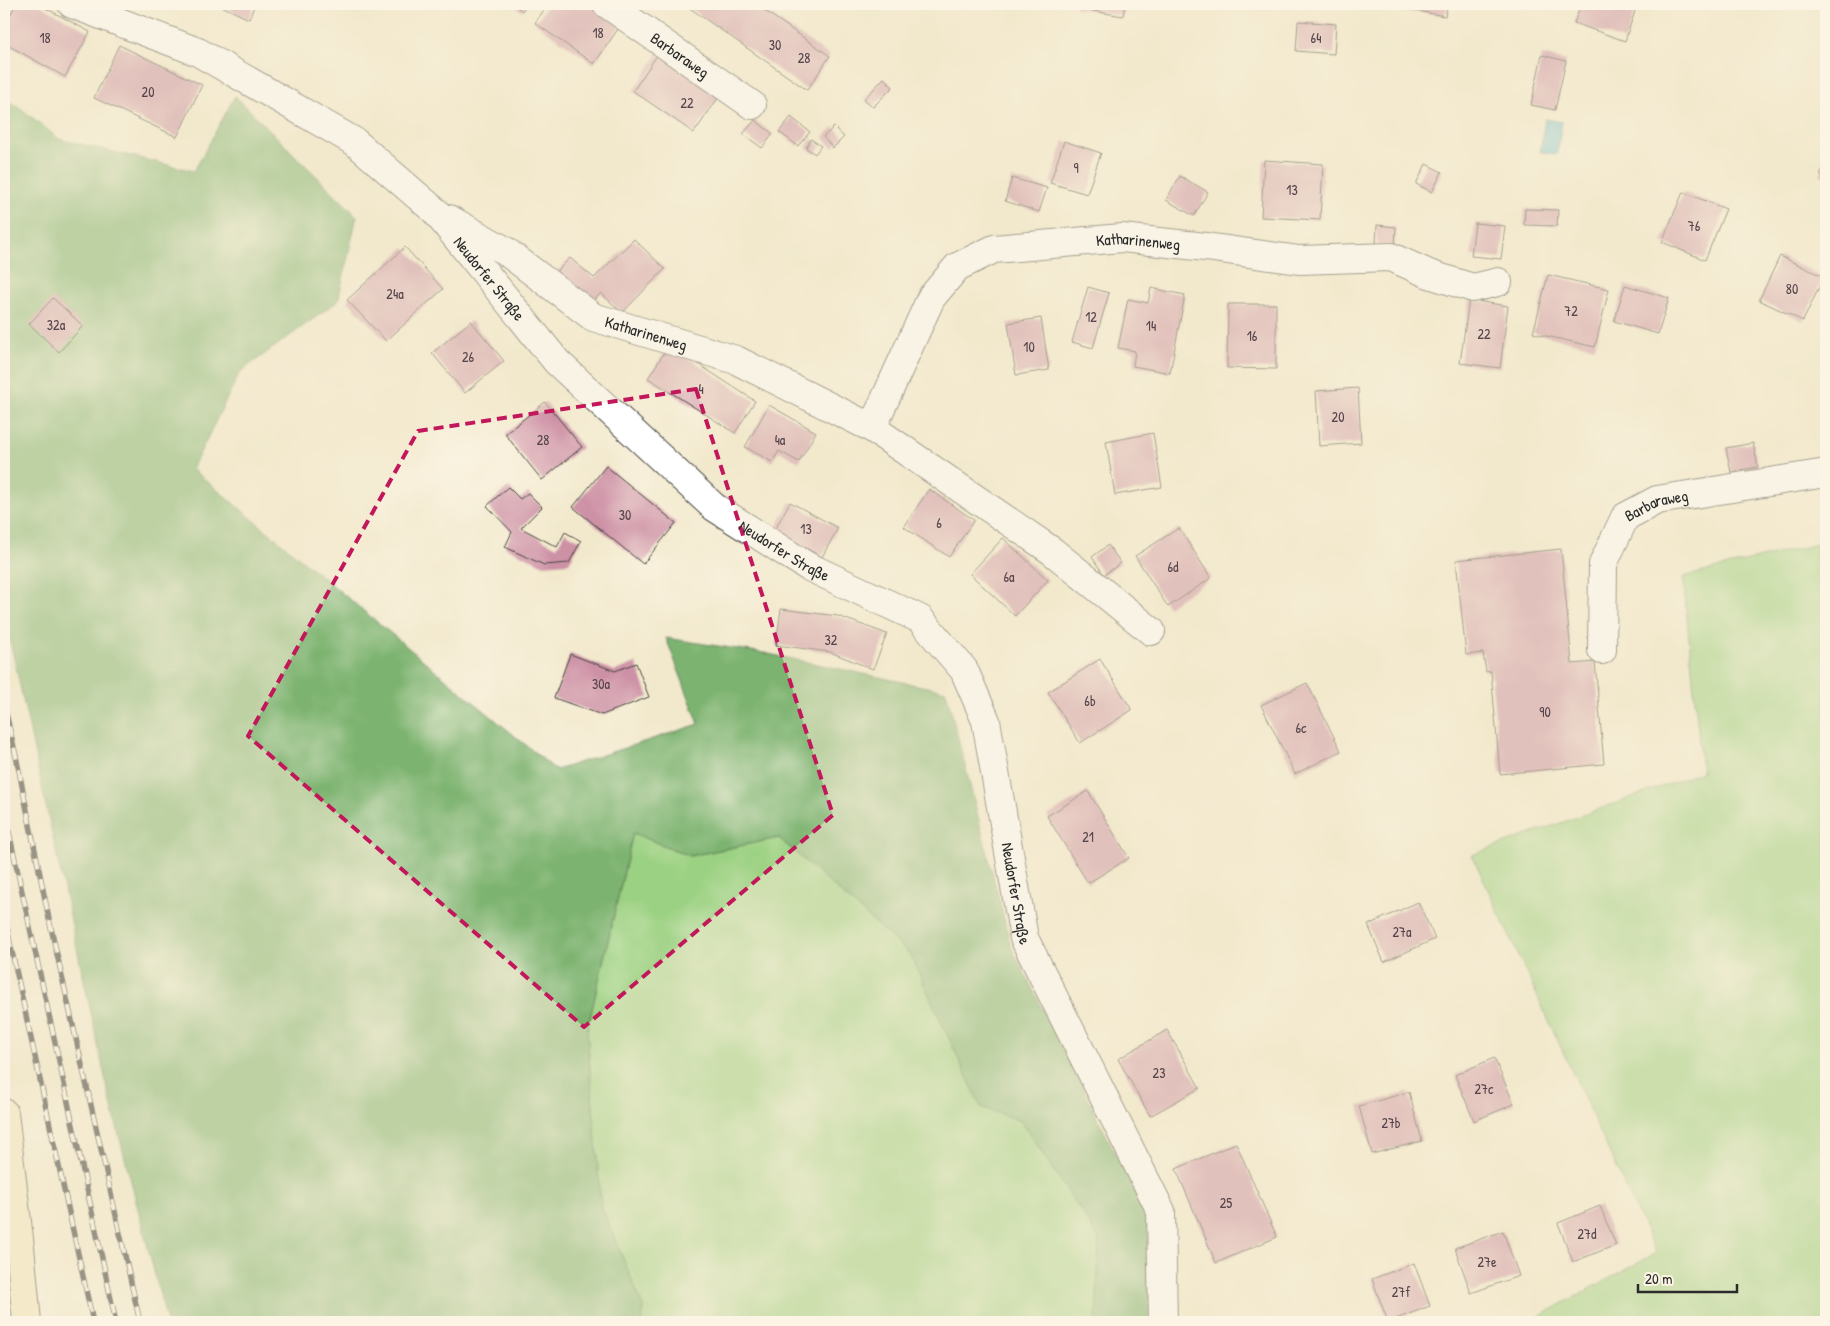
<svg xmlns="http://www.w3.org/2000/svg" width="1830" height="1326" font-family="'Patrick Hand',sans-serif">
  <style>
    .green { fill: #9bd182; stroke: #637e56 }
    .forest { fill: #7cb370; stroke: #546f4e }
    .water { fill: #54b5d2; stroke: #40707e }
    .building { fill: #cd91a6 }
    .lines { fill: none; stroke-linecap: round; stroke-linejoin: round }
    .minor-casing { stroke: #494843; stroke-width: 30 }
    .secondary-casing { stroke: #494843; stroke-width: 30 }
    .minor { stroke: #fff; stroke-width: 28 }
    .secondary { stroke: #f7e9c3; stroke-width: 28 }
    .rail-casing { stroke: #2b2b2b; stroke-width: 5.5 }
    .rail { stroke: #fcf5e5; stroke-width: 4; stroke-dasharray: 11; stroke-linecap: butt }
    .marked { fill: none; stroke: #c2185b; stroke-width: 4; stroke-dasharray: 10 6; stroke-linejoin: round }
    .labels { text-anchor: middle; stroke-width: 4; stroke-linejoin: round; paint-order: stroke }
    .number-label { font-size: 14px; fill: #54444a }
    .street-label { font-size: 16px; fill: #2b2b2b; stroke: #fcf5e5 }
  </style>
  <rect width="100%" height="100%" fill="#fcf5e5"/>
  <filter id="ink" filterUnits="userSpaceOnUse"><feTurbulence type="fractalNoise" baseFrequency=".02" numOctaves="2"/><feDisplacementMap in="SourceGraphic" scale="10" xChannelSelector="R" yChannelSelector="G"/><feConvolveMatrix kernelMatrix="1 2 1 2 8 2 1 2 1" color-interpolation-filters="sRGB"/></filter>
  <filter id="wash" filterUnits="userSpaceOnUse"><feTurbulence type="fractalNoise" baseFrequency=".0096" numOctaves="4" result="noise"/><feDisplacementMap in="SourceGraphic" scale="20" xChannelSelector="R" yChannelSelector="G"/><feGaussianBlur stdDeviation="1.12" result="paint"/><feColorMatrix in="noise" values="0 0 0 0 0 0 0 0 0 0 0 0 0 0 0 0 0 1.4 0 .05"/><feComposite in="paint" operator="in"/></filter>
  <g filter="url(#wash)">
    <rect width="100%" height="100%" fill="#f2e9cd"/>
    <path class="green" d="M1826 542V1322H1529L1656 1253 1472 855 1702 772 1683 577Z
      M633 833 690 856 779 838 910 954 981 1107 1021 1121 1099 1238 1096 1322H641L644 1309 601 1206 587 1031Z"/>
    <path class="forest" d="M235 96 357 216 338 301 240 372 192 469 556 770 699 724 666 638 764 653 946 691 1011 946 1147 1216 1149 1322H1096L1099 1238 1021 1121 981 1107 910 954 779 838 690 856 633 833 587 1031 601 1206 644 1309 641 1322H167L109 1096 12 649 4 624V99L22 109 59 139 194 171Z"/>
    <path class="water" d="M1545 119 1562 122 1557 154 1540 152Z"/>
    <g id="blocks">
      <path class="building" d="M16 4H38L90 32 65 77 4 43V26Z
        M217 4H255L249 19Z
        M512 4H527L522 11Z
        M548 4H588L620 26 594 64 535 23Z
        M684 4H755L830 56 807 90Z
        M1076 4H1125L1123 16 1075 8Z
        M1406 4H1448L1445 16 1405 9Z
        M1581 4H1632L1637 5 1625 41 1574 23Z
        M1298 21 1336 24 1334 54 1296 51Z
        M119 45 202 85 177 137 94 98Z
        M658 54 720 95 694 133 633 91Z
        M1542 55 1566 61 1555 110 1531 105Z
        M884 78 893 87 873 107 864 99Z
        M791 117 810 132 798 146 779 132Z
        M755 120 773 134 762 148 743 134Z
        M834 127 844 137 833 148 823 137Z
        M811 139 821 146 815 154 806 148Z
        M1064 141 1101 153 1087 194 1050 183Z
        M1264 160 1323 164 1320 220 1261 217Z
        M1426 164 1442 172 1432 192 1416 184Z
        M1826 164V178L1820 174Z
        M1180 176 1208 192 1194 216 1166 200Z
        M1012 178 1047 188 1039 212 1005 201Z
        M1683 192 1726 209 1705 260 1662 242Z
        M1525 209 1558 210 1557 226 1524 225Z
        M1475 223 1505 226 1501 259 1471 256Z
        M1377 225 1396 227 1395 246 1376 244Z
        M634 239 665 269 622 313 601 293 589 305 554 274 570 258 594 278Z
        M405 247 443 289 386 341 347 300Z
        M1780 256 1824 277 1803 321 1759 300Z
        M1548 275 1609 289 1595 347 1533 333Z
        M1625 285 1669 298 1658 334 1614 321Z
        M1088 287 1109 293 1093 348 1072 342Z
        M1151 288 1185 295 1170 373 1133 366 1135 351 1118 348 1128 299 1148 303Z
        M53 298 83 326 59 352 29 324Z
        M1469 300 1508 306 1500 368 1460 363Z
        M1228 304H1276V369L1227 368Z
        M1041 318 1049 370 1016 375 1008 323Z
        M471 321 504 361 465 393 432 353Z
        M669 345 755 401 735 433 648 378Z
        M1358 388 1361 443 1319 446 1316 391Z
        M545 402 582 447 542 480 505 434Z
        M769 405 816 432 799 462 779 451 772 462 745 447Z
        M1153 433 1162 487 1115 495 1106 442Z
        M1753 443 1758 467 1731 472 1726 448Z
        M606 466 676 523 643 564 573 507Z
        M508 487 520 499 528 493 542 507 521 528 557 547 565 532 581 541 569 563 544 565 505 547 512 532 487 506Z
        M929 489 974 520 949 557 904 527Z
        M790 502 838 528 822 557 774 531Z
        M1179 528 1211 578 1168 607 1135 556Z
        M1003 538 1048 580 1015 616 970 574Z
        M1108 545 1121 563 1104 575 1092 557Z
        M1561 549 1572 664 1595 662 1604 764 1500 774 1491 671 1486 672 1483 653 1466 655 1456 560Z
        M781 609 838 616 887 634 873 669 830 652 776 645Z
        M570 654 615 671 636 663 649 697 602 715 554 698Z
        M1100 659 1132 710 1080 743 1048 692Z
        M1307 683 1341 751 1295 774 1261 705Z
        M1088 791 1129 858 1088 883 1047 816Z
        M1418 902 1435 939 1384 962 1368 925Z
        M1167 1030 1200 1088 1150 1116 1118 1059Z
        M1494 1058 1514 1104 1474 1121 1455 1075Z
        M1409 1092 1422 1141 1372 1154 1359 1106Z
        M1236 1143 1277 1237 1216 1263 1176 1169Z
        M1600 1206 1616 1245 1573 1262 1558 1223Z
        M1503 1231 1519 1276 1471 1293 1455 1248Z
        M1414 1263 1430 1306 1388 1322 1372 1279Z"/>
    </g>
  </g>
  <g filter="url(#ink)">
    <use href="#blocks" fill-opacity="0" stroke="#494843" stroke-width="1"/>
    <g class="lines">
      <g class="minor-casing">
        <g id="minor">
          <path id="s1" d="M72 4 198 52 355 142 436 212 557 362 714 507 807 566 920 619 964 670 986 721 1024 938 1161 1211 1163 1322"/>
          <path id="s2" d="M607 4 752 105"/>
          <path id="s3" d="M449 219 504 250 593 317 736 360 872 428 1052 551 1151 631"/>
          <path id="s4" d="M872 428 931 298 957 267 994 249 1122 238 1206 247 1299 260 1391 257 1429 274 1473 288 1498 282"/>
          <path id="s5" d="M1602 650 1603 564 1625 517 1657 500 1826 473"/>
        </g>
      </g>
      <g class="secondary-casing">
        <path id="secondary" d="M4 1113 20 1247 27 1322"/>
      </g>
      <use href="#minor" class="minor"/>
      <use href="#secondary" class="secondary"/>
      <g class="rail-casing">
        <path id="rail" d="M4 705 16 756 49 919 140 1322
          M4 809 116 1322
          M4 915 93 1322"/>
      </g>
      <use href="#rail" class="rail"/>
    </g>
  </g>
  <path d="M0 0H1830V1326H0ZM696 389 833 815 584 1027 248 736 418 431Z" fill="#f2e9cd" fill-opacity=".55" fill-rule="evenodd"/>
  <path class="marked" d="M696 389 833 815 584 1027 248 736 418 431Z"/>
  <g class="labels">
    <g class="number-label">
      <text x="598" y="38">18</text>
      <text x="45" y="43">18</text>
      <text x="1316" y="43">64</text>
      <text x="775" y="50">30</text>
      <text x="804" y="63">28</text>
      <text x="148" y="97">20</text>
      <text x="687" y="108">22</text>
      <text x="1076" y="173">9</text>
      <text x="1292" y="195">13</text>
      <text x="1694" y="231">76</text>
      <text x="1792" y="294">80</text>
      <text x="395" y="299">24a</text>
      <text x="1571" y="316">72</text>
      <text x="1091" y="322">12</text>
      <text x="56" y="330">32a</text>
      <text x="1151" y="331">14</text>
      <text x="1484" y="339">22</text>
      <text x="1252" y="341">16</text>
      <text x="1029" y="352">10</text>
      <text x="468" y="362">26</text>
      <text x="701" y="394">4</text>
      <text x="1338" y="422">20</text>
      <text x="543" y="445">28</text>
      <text x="780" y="445">4a</text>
      <text x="625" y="520">30</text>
      <text x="939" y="528">6</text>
      <text x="806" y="534">13</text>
      <text x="1173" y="572">6d</text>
      <text x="1009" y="582">6a</text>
      <text x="831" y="645">32</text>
      <text x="601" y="689">30a</text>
      <text x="1090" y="706">6b</text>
      <text x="1545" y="717">90</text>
      <text x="1301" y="733">6c</text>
      <text x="1088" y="842">21</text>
      <text x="1402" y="937">27a</text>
      <text x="1159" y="1078">23</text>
      <text x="1484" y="1094">27c</text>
      <text x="1391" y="1128">27b</text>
      <text x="1226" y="1208">25</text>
      <text x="1587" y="1239">27d</text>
      <text x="1487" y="1267">27e</text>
      <text x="1401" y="1297">27f</text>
    </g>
    <g class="street-label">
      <text dy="6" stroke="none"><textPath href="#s2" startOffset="89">Barbaraweg</textPath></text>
      <text dy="6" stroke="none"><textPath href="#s4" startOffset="369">Katharinenweg</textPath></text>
      <text dy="6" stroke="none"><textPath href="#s1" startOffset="508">Neudorfer Straße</textPath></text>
      <text dy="6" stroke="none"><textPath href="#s3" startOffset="230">Katharinenweg</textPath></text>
      <text dy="6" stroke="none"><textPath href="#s5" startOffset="172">Barbaraweg</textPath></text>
      <text dy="6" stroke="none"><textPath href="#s1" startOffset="912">Neudorfer Straße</textPath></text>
      <text dy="6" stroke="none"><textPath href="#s1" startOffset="1362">Neudorfer Straße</textPath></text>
    </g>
  </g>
  <rect width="1830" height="1326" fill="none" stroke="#fcf5e5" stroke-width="20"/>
  <path d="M1638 1284v8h99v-8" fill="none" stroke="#2b2b2b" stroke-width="2.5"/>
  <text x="1645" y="1284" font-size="15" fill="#2b2b2b" stroke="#fcf5e5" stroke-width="4" paint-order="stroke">20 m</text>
</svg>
